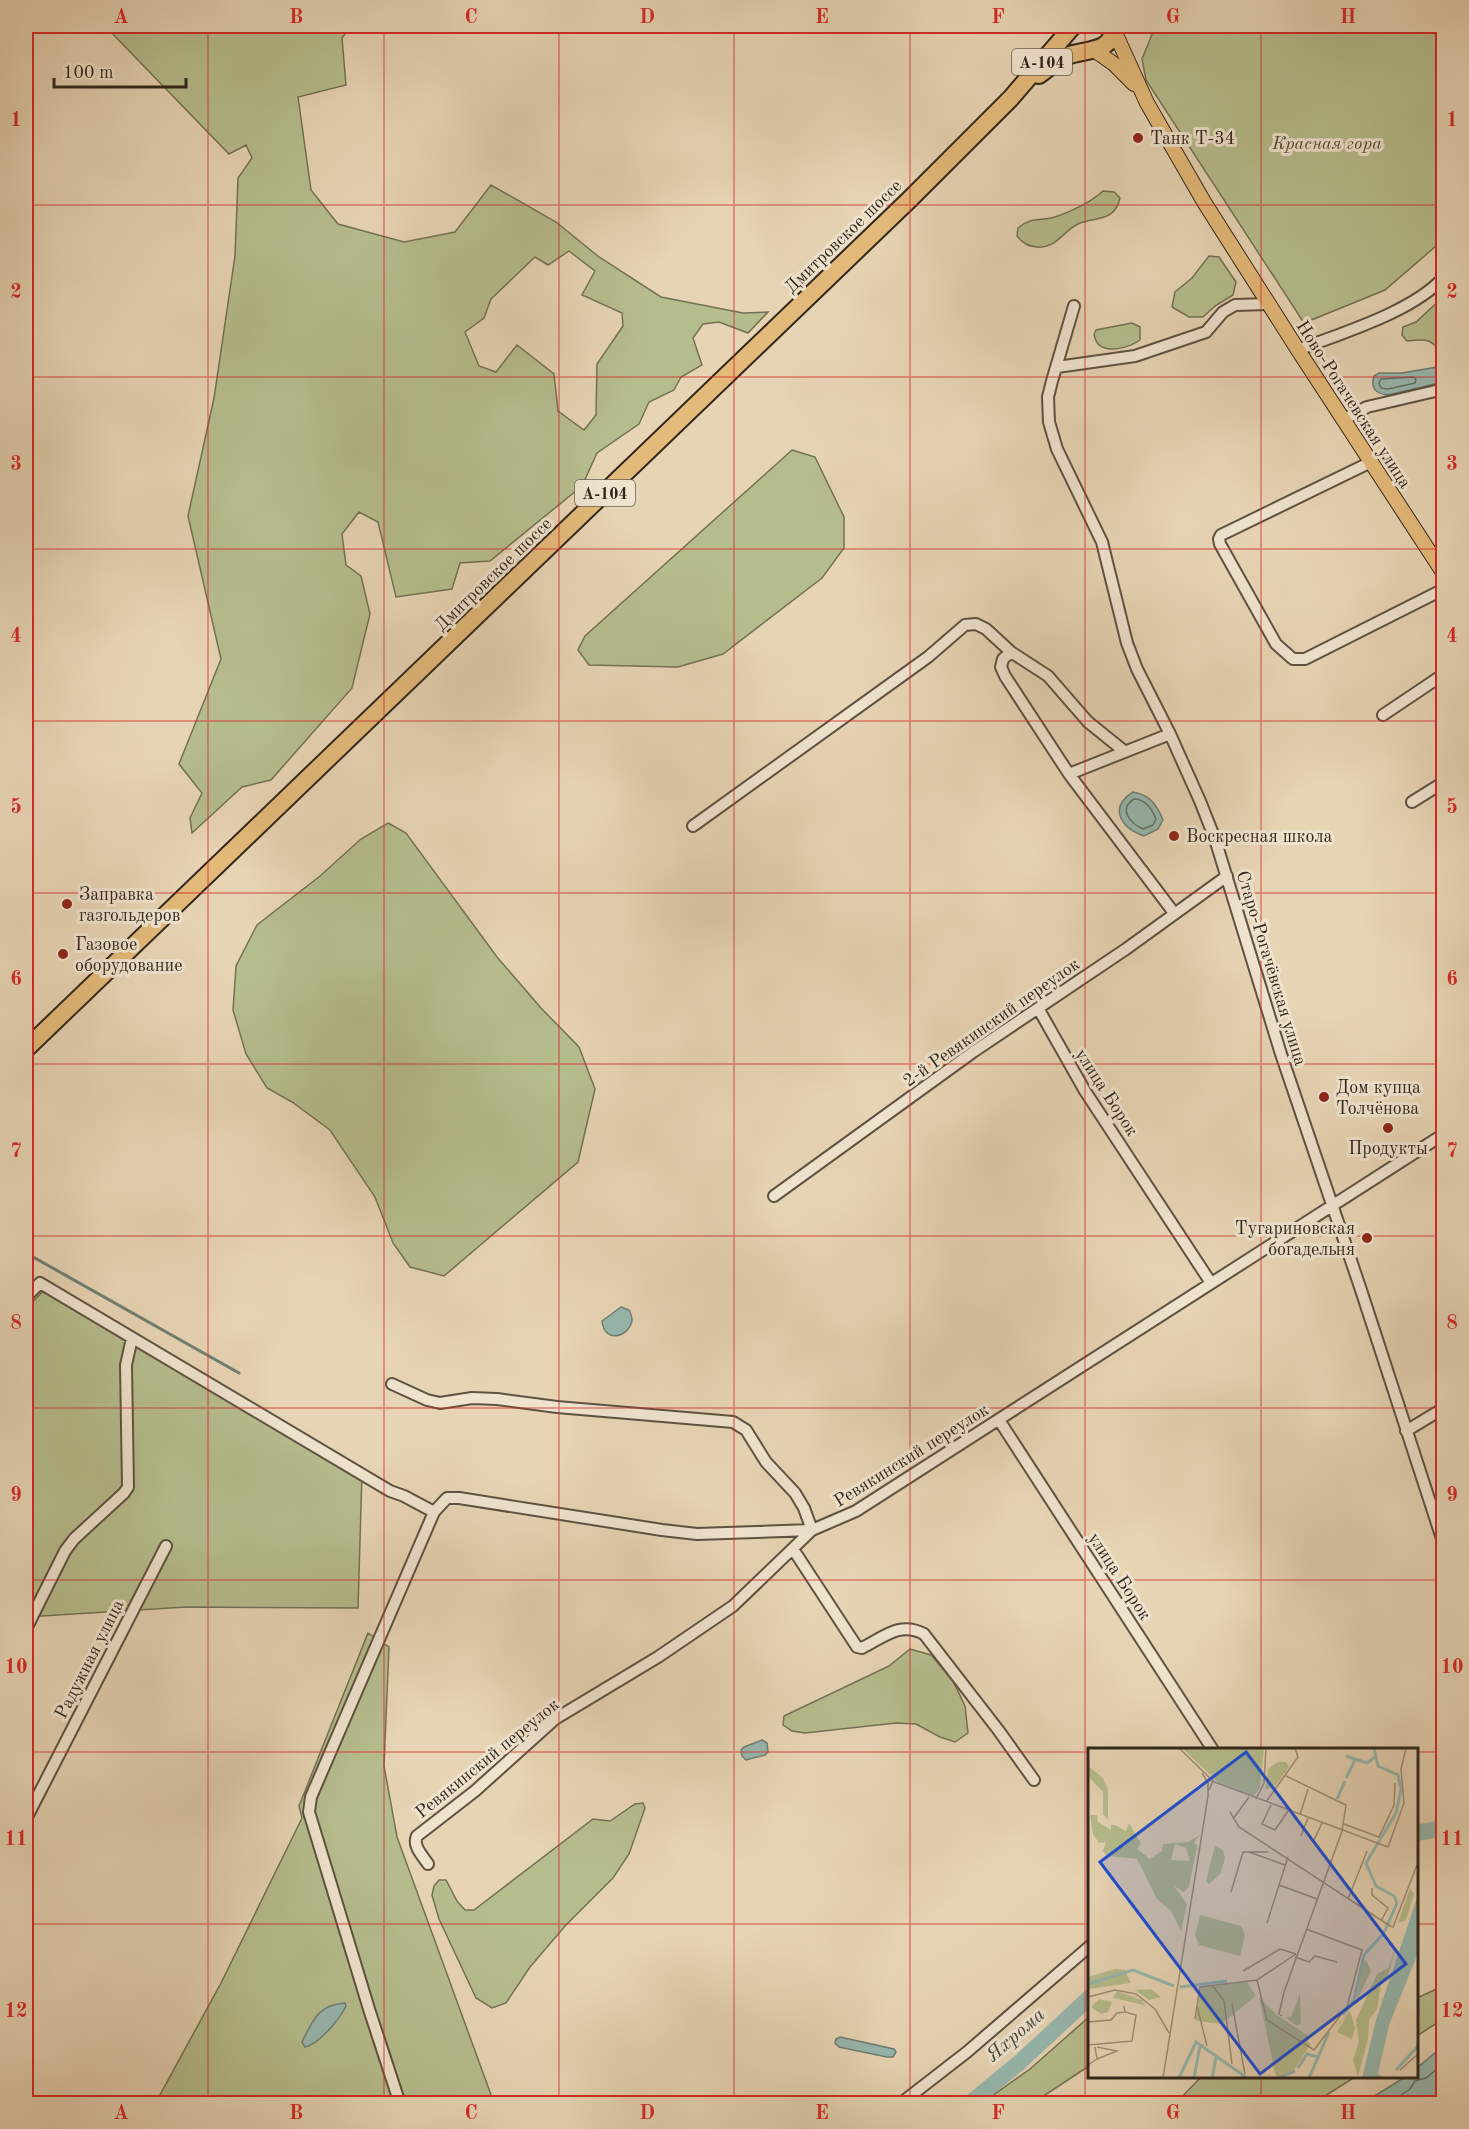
<svg xmlns="http://www.w3.org/2000/svg" width="1469" height="2129" font-family="'Old Standard TT',serif">
  <style>
    .green { fill: #b6bd8d; stroke: #737254; stroke-width: 1.5; fill-rule: evenodd }
    .water { fill: #97b8af; stroke: #6e7e74; stroke-width: 1.5 }
    .lines { fill: none; stroke-linecap: round; stroke-linejoin: round }
    .shore { stroke: #646f66; stroke-width: 1.5 }
    .stream { stroke: #6e7e74; stroke-width: 3 }
    .river { stroke: #97b8af; stroke-width: 16 }
    .minor-casing { stroke: #5e5242; stroke-width: 14 }
    .major-casing { stroke: #30261c; stroke-width: 16 }
    .highway-casing { stroke: #30261c; stroke-width: 20 }
    .minor { stroke: #efe3ce; stroke-width: 10 }
    .major { stroke: #e4ba7a; stroke-width: 14 }
    .highway { stroke: #e4ba7a; stroke-width: 16 }
    .grid { fill: none; stroke: #d62828; stroke-width: 1.5; stroke-opacity: 0.55 }
    .poi-dot { fill: #8f2418; stroke: #efe3ce; stroke-width: 2 }
    .labels { text-anchor: middle; stroke-width: 6; stroke-linejoin: round; paint-order: stroke }
    .shield { fill: #efe3ce; stroke: #695f51; stroke-width: 1.5 }
    .shield-label { font-size: 16px; font-weight: bold; fill: #30261c }
    .poi-label { font-size: 18px; fill: #30261c; stroke: #efe3ce; text-anchor: start }
    .park-label { font-size: 18px; font-style: italic; fill: #524c38; stroke: #efe3ce }
    .street-label { font-size: 18px; fill: #30261c; stroke: #efe3ce }
    .water-label { font-size: 20px; font-style: italic; fill: #4a4a41; stroke: #efe3ce }
    .inset-river { fill: none; stroke: #97b8af; stroke-width: 3 }
    .inset-road { fill: none; stroke: #9e8e77; stroke-width: 1.5 }
    .view { fill: #1d4ed8; fill-opacity: 0.15; stroke: #1d4ed8; stroke-width: 3 }
    .inset-edge { fill: none; stroke: #30261c; stroke-width: 3 }
    .neatline { fill: none; stroke: #d62828; stroke-width: 2 }
    .grid-label { font-size: 20px; text-anchor: middle; font-weight: bold; fill: #d62828 }
  </style>
  <rect width="100%" height="100%" fill="#e7d4b4"/>
  <filter id="stains"><feTurbulence type="fractalNoise" baseFrequency=".00333" numOctaves="4"/><feColorMatrix values="0 0 0 0 .2 0 0 0 0 .09 0 0 0 0 .02 0 0 0 .5 -.17"/></filter>
  <radialGradient id="worn" r=".72"><stop offset=".6" stop-color="#630" stop-opacity="0"/><stop offset="1" stop-color="#630" stop-opacity=".3"/></radialGradient>
  <path class="green" d="M105 26H351L342 38 346 85 298 97 311 190 338 224 404 242 455 232 491 185 556 222 599 257 661 297 743 313 768 312 748 333 719 322 703 324 693 338 702 365 681 377 674 390 649 402 639 424 597 453 582 486 490 561 460 563 452 589 396 597 378 522 359 512 342 534 346 565 361 576 370 614 352 688 271 780 242 787 192 833 190 818 202 793 179 764 221 659 188 516 214 398 235 256 238 178 252 158 246 145 229 154ZM569 251 595 271 582 295 622 313 623 326 597 364 596 415 584 430 558 411 554 374 517 345 496 372 479 366 465 332 484 318 491 299 535 257 548 265Z
    M1130 26H1443V240L1385 290 1304 323 1146 80 1142 59 1155 27Z
    M1103 191 1114 192 1120 198C1115 221 1098 217 1080 223 1063 230 1057 249 1037 247 1027 246 1023 243 1017 236L1018 228C1031 216 1043 222 1058 216 1074 210 1091 202 1103 191Z
    M1209 256 1219 257 1236 282 1233 295 1215 306 1203 317H1189L1172 307 1175 292 1192 278Z
    M1443 297V354C1430 338 1427 339 1407 341L1402 335 1403 327 1416 322Z
    M1132 323 1140 327V340C1130 347 1108 354 1098 344 1096 342 1095 338 1094 335L1096 330Z
    M792 450 815 457 844 517V548L822 578 723 654 678 667 589 665 578 650 585 636Z
    M388 823 406 833 497 957 541 1008 579 1047 595 1089 578 1162 444 1276 410 1267 393 1243 375 1197 330 1130 292 1102 267 1088 246 1054 233 1010 236 966 257 925 320 876 361 839Z
    M46 1288 362 1473 358 1608 186 1607 26 1617V1309Z
    M368 1633 389 1647 384 1766 397 1837 494 2103 155 2104 221 1983 302 1818 299 1806Z
    M910 1649 931 1655 953 1681 965 1706 968 1733 955 1742 940 1737 916 1724 896 1723 805 1733 792 1731 783 1725 784 1716 889 1666Z
    M643 1803 645 1808 629 1854 613 1878 566 1925 530 1967 506 2003 492 2008 476 1998 439 1919 432 1895 434 1886 439 1880H446L457 1901 465 1910H474L593 1819 610 1821 635 1804Z
    M1443 1986V2019L1417 2036V1998Z
    M1089 2017V2066L1033 2103H982L1030 2069Z
    M1202 2076H1355V2077L1314 2103H1176Z"/>
  <path class="water" d="M1443 366V382L1388 395C1376 394 1370 388 1374 376L1379 373H1402Z
    M1133 792C1150 795 1157 805 1163 820L1158 829 1144 836C1121 828 1108 808 1133 792Z
    M621 1307 629 1310C630 1312 632 1318 632 1320 631 1335 605 1346 602 1321Z
    M762 1740 767 1743 768 1752 765 1755 746 1760 742 1756 741 1750 744 1747Z
    M345 2003 346 2006C340 2019 319 2044 305 2047L302 2042C313 2020 318 2005 345 2003Z
    M840 2037 894 2049 896 2052 893 2057H887L839 2047 835 2043 836 2039Z
    M1443 2046V2103H1363L1405 2077 1416 2076 1417 2068Z"/>
  <g class="lines">
    <path class="shore" d="M1413 377 1416 379 1415 383 1388 389 1381 388 1379 383 1381 379Z
      M1134 799C1145 799 1152 809 1156 819L1153 825 1143 829C1130 823 1118 809 1134 799Z
      M1388 2104 1410 2089 1415 2081 1426 2078 1444 2063"/>
    <path class="stream" d="M26 1253 239 1373"/>
    <path class="river" d="M1416 1833 1444 1828
      M969 2104 1020 2062 1090 1997"/>
    <g class="minor-casing">
      <path id="minor" d="M1074 306 1052 381 1048 397 1049 422 1057 449 1102 542 1127 643 1137 669 1170 734 1200 801 1215 839 1281 1054 1361 1290 1444 1545
        M1298 350C1341 333 1413 312 1444 277
        M1057 367 1135 356 1206 332 1223 312 1235 305 1268 304
        M1343 420 1367 407 1444 389
        M1371 462 1221 535 1219 539 1220 544 1276 644 1293 659H1305L1444 589
        M1011 652 1003 659 1001 667 1005 676 1069 774 1174 913
        M1383 715 1444 674
        M1069 774 1170 734
        M1412 802 1444 782
        M693 826 928 657 965 625 976 624 986 629 1011 652 1048 676 1088 722 1124 751
        M1038 1008 1085 1091 1211 1283
        M774 1196 973 1052 1126 949 1227 876
        M26 1297 40 1283 390 1491 404 1496 434 1512
        M392 1384 427 1400 440 1403 472 1398 497 1399 557 1407 733 1422 746 1430 766 1462 795 1493 804 1508 812 1530 697 1534 662 1530 459 1498H447L434 1512 311 1797 309 1812 369 2009 400 2104
        M999 1420 1213 1750
        M1406 1431 1444 1408
        M793 1549 857 1647 862 1648C884 1637 900 1621 924 1634L999 1731 1034 1780
        M26 1629 65 1551 74 1539 124 1493 128 1487 126 1365 132 1338
        M26 1819 166 1546
        M428 1864C423 1856 412 1846 417 1836L475 1791 555 1719 658 1657 733 1606 812 1530 856 1511 1444 1134
        M900 2104 967 2052 1090 1946"/>
    </g>
    <g class="major-casing">
      <path id="major" d="M1112 26 1147 103 1204 202 1298 350 1444 574
        M1094 50 1114 64 1134 84"/>
    </g>
    <g class="highway-casing">
      <path id="highway" d="M1039 75C1048 68 1057 61 1067 56 1084 49 1116 53 1112 26
        M26 1049 909 200 1011 98 1073 26"/>
    </g>
    <use href="#minor" class="minor"/>
    <use href="#major" class="major"/>
    <use href="#highway" class="highway"/>
  </g>
  <path class="grid" d="M208 26V2104M384 26V2104M559 26V2104M734 26V2104M910 26V2104M1085 26V2104M1261 26V1750M26 205H1444M26 377H1444M26 549H1444M26 721H1444M26 893H1444M26 1064H1444M26 1236H1444M26 1408H1444M26 1580H1444M26 1752H1090M1416 1752H1444M26 1924H1090M1416 1924H1444M1261 2076V2104"/>
  <g class="poi-dot">
    <circle cx="1138" cy="138" r="6"/>
    <circle cx="1174" cy="836" r="6"/>
    <circle cx="67" cy="904" r="6"/>
    <circle cx="63" cy="954" r="6"/>
    <circle cx="1324" cy="1097" r="6"/>
    <circle cx="1388" cy="1128" r="6"/>
    <circle cx="1367" cy="1238" r="6"/>
  </g>
  <g class="labels">
    <g class="shield">
      <rect x="1012" y="49" width="60" height="26" rx="4.5"/>
      <rect x="575" y="480" width="60" height="26" rx="4.5"/>
    </g>
    <g class="shield-label">
      <text x="1042" y="68">А-104</text>
      <text x="605" y="499">А-104</text>
    </g>
    <g class="poi-label">
      <text x="1150" y="144">Танк Т-34</text>
      <text x="1186" y="842">Воскресная школа</text>
      <text x="79" y="900">Заправка<tspan x="79" dy="21">газгольдеров</tspan></text>
      <text x="75" y="950">Газовое<tspan x="75" dy="21">оборудование</tspan></text>
      <text x="1336" y="1093">Дом купца<tspan x="1336" dy="21">Толчёнова</tspan></text>
      <text x="1388" y="1154" text-anchor="middle">Продукты</text>
      <text x="1355" y="1234" text-anchor="end">Тугариновская<tspan x="1355" dy="21">богадельня</tspan></text>
    </g>
    <g class="park-label">
      <text x="1327" y="149">Красная гора</text>
    </g>
    <g class="street-label">
      <text transform="translate(843 236) rotate(-44)" y="6">Дмитровское шоссе</text>
      <text transform="translate(1354 404) rotate(57)" y="6">Ново-Рогачевская улица</text>
      <text transform="translate(493 574) rotate(-44)" y="6">Дмитровское шоссе</text>
      <text transform="translate(1272 968) rotate(73)" y="6">Старо-Рогачёвская улица</text>
      <text transform="translate(991 1022) rotate(-35)" y="6">2-й Ревякинский переулок</text>
      <text transform="translate(1107 1092) rotate(57)" y="6">улица Борок</text>
      <text transform="translate(911 1455) rotate(-32)" y="6">Ревякинский переулок</text>
      <text transform="translate(1120 1576) rotate(57)" y="6">улица Борок</text>
      <text transform="translate(89 1659) rotate(-63)" y="6">Радужная улица</text>
      <text transform="translate(487 1758) rotate(-39)" y="6">Ревякинский переулок</text>
    </g>
    <g class="water-label">
      <text transform="translate(1015 2034) rotate(-41)" y="7">Яхрома</text>
    </g>
  </g>
  <g transform="translate(1088 1748)">
    <rect width="330" height="330" fill="#e7d4b4"/>
    <path d="M94 0H176L172 39 166 48 130 34ZM190 14H198L201 19 188 37 177 42 180 21ZM0 18 15 30 20 41V72L15 66V44L0 28ZM2 67H9L10 74 23 82V77H27L38 83 41 75 53 96 49 101 62 111 74 103 75 96 100 94 112 87 106 94 109 98 101 139 96 144 86 138 99 156 93 183 83 163 69 151 49 111 19 108 15 103 18 94 11 95 5 86ZM87 96 98 100 102 113 83 112ZM127 98 135 102 137 110 133 125 121 136 118 133ZM322 140 326 146 318 172 310 175ZM112 167 153 178 157 186 152 208 111 197 107 187ZM307 202 299 232 293 236 289 261 281 272 280 290 270 329 265 312 271 294 268 272 289 226 300 220ZM278 212 283 223 268 255 275 215ZM27 221 37 222 43 235 0 241V229ZM159 234 168 248 133 276 108 273 113 239ZM63 241 73 249 61 252 47 242ZM29 243 54 252 60 262 56 257 25 250ZM212 246 213 276 209 278 197 269H203ZM171 249 189 267 222 289 219 293 223 296 204 325 188 329ZM11 251 24 254 20 264 13 266 3 259ZM262 263 267 280 264 291 249 284 259 268 246 281Z" fill="#b6bd8d" fill-rule="evenodd"/>
    <path d="M330 147V205L301 277 290 326 298 330H274L288 272Z" fill="#97b8af"/>
    <path class="inset-river" d="M258 8 279 15 288 8M258 30 267 12M249 51 257 33M0 236 45 222 86 238M92 239 139 233M255 267 266 252 276 207 296 185 309 155 306 148 288 138 278 115 308 65 313 41 310 27 290 18 286 0M210 320 219 306 230 309M308 322 330 298M91 330 108 294 159 330M106 330 112 298M124 330 128 310M190 330 207 323M221 330 241 284"/>
    <path class="inset-road" d="M91 0 125 33 121 42M124 33 300 99M168 51 176 35 178 0M178 54 210 9 207 0M183 57 174 76 187 82 200 63M142 64 151 79 302 178 305 179 329 117M212 67 220 41M145 71 161 49M256 76 291 89 306 57 307 35M213 88 220 70M225 94 234 75M300 99 316 55 313 21 318 0M161 104 197 117M191 137 229 151M284 140V147L300 160 293 173M143 144 155 104H180M260 151 279 103M179 175 200 109M208 206 169 232 179 272 226 302 259 259 274 202 218 181M207 209 221 214 227 208 249 214M155 223 192 201 208 206M125 238 136 253 144 316M0 249 27 242 48 246 67 261 81 285M144 256 157 326M109 258 119 298M194 268 191 266 196 244 254 83 258 57 198 28M107 271 112 239 169 232M0 274 23 272 29 265 37 264M0 297 44 293 48 267 37 264 36 258M9 311 29 303 9 299M0 317 9 311 7 299M312 322 330 306M75 330 120 48V35L114 25"/>
    <path class="view" d="M158 4 318 216 172 326 12 114Z"/>
    <rect width="330" height="330" class="inset-edge"/>
  </g>
  <rect width="1469" height="2129" fill="none" stroke="#e7d4b4" stroke-width="66"/>
  <path d="M54 78v9h132v-9" fill="none" stroke="#30261c" stroke-width="3"/>
  <text x="63" y="78" font-size="18" fill="#30261c" stroke="#efe3ce" stroke-width="4.5" paint-order="stroke">100 m</text>
  <rect x="33" y="33" width="1403" height="2063" class="neatline"/>
  <g class="grid-label">
    <text x="121" y="23">A</text>
    <text x="296" y="23">B</text>
    <text x="471" y="23">C</text>
    <text x="647" y="23">D</text>
    <text x="822" y="23">E</text>
    <text x="998" y="23">F</text>
    <text x="1173" y="23">G</text>
    <text x="1348" y="23">H</text>
    <text x="16" y="126">1</text>
    <text x="1452" y="126">1</text>
    <text x="16" y="298">2</text>
    <text x="1452" y="298">2</text>
    <text x="16" y="470">3</text>
    <text x="1452" y="470">3</text>
    <text x="16" y="642">4</text>
    <text x="1452" y="642">4</text>
    <text x="16" y="813">5</text>
    <text x="1452" y="813">5</text>
    <text x="16" y="985">6</text>
    <text x="1452" y="985">6</text>
    <text x="16" y="1157">7</text>
    <text x="1452" y="1157">7</text>
    <text x="16" y="1329">8</text>
    <text x="1452" y="1329">8</text>
    <text x="16" y="1501">9</text>
    <text x="1452" y="1501">9</text>
    <text x="16" y="1673">10</text>
    <text x="1452" y="1673">10</text>
    <text x="16" y="1845">11</text>
    <text x="1452" y="1845">11</text>
    <text x="16" y="2017">12</text>
    <text x="1452" y="2017">12</text>
    <text x="121" y="2119">A</text>
    <text x="296" y="2119">B</text>
    <text x="471" y="2119">C</text>
    <text x="647" y="2119">D</text>
    <text x="822" y="2119">E</text>
    <text x="998" y="2119">F</text>
    <text x="1173" y="2119">G</text>
    <text x="1348" y="2119">H</text>
  </g>
  <rect width="100%" height="100%" filter="url(#stains)"/>
  <rect width="100%" height="100%" fill="url(#worn)"/>
</svg>
